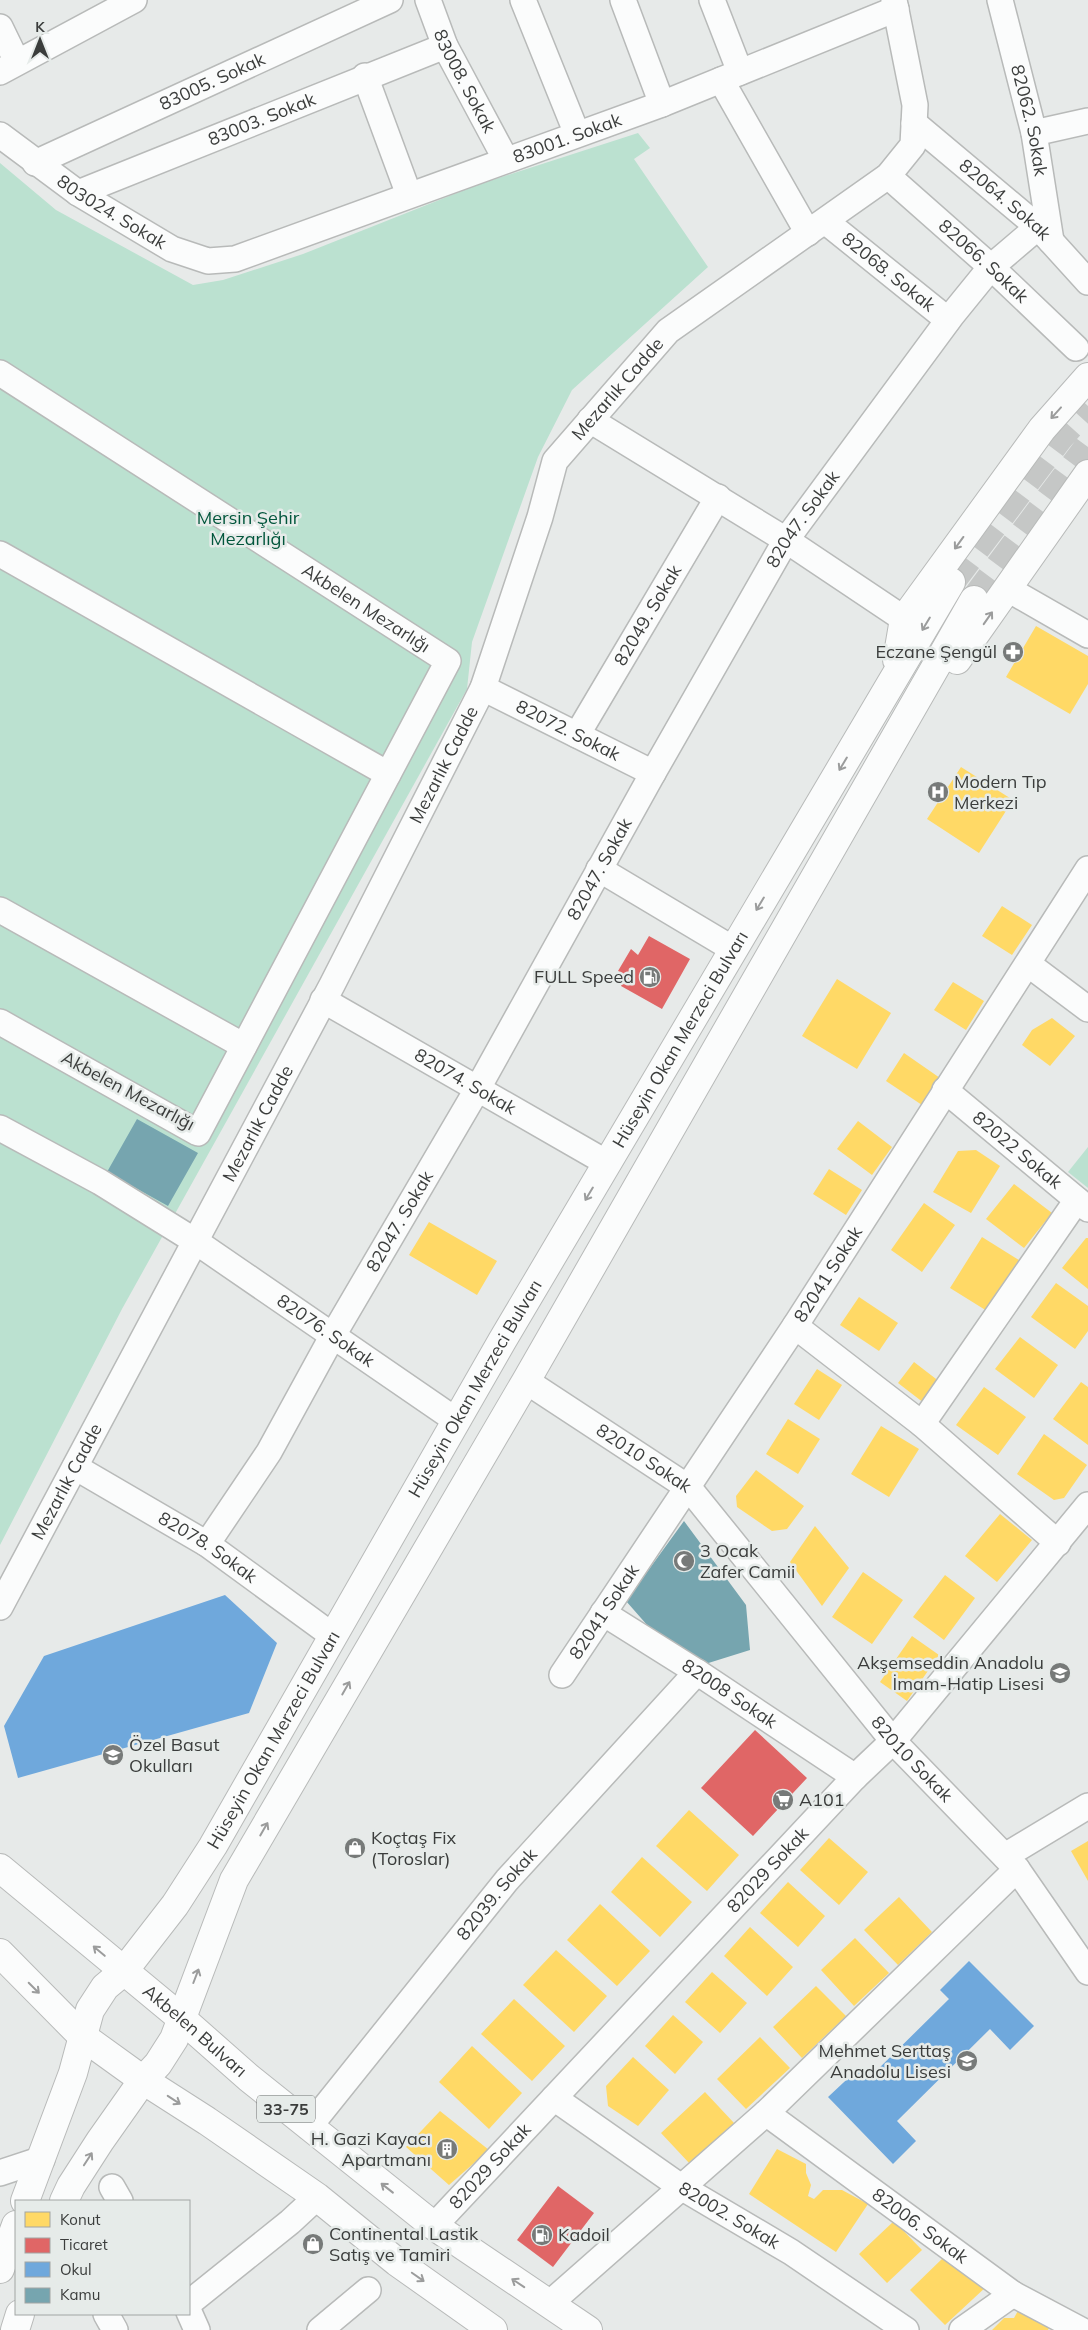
<svg xmlns="http://www.w3.org/2000/svg" width="1088" height="2330" font-family="Mulish,sans-serif">
  <style>
    .green { fill: #bbe1d0 }
    .homes { fill: #ffd966 }
    .shops { fill: #e06666 }
    .schools { fill: #6fa8dc }
    .public { fill: #76a5af }
    .lines { fill: none; stroke-linecap: round; stroke-linejoin: round }
    .major-tunnel { stroke: #c5c7c6; stroke-width: 28; stroke-dasharray: 28 14; stroke-linecap: butt }
    .minor-casing { stroke: #b8bab9; stroke-width: 28 }
    .major-casing { stroke: #b8bab9; stroke-width: 30 }
    .minor { stroke: #fbfcfc; stroke-width: 25 }
    .major { stroke: #fbfcfc; stroke-width: 28 }
    .oneway { stroke: #9b9c9c }
    .labels { text-anchor: middle; stroke-width: 5; stroke-linejoin: round; paint-order: stroke }
    .shield { fill: #e6ebe9; stroke: #6e7170; stroke-width: 1 }
    .shield-label { font-size: 16px; font-weight: bold; fill: #3b3d3c }
    .street-label { font-size: 18px; fill: #3b3d3c; stroke: #e6ebe9 }
    .park-label { font-size: 18px; fill: #02563c; stroke: #e6ebe9 }
    .poi-label { font-size: 18px; fill: #3b3d3c; stroke: #e6ebe9; text-anchor: start }
  </style>
  <rect width="100%" height="100%" fill="#e7eae9"/>
  <path class="green" d="M638 133 650 148 634 159 708 267 572 390 538 457 472 642 467 689 122 1309 0 1545V163L56 210 193 285 223 280 303 254 477 185Z
    M1088 1147V1188L1068 1172Z"/>
  <path class="homes" d="M1036 626 1088 656V684L1070 714 1006 677Z
    M961 767 1013 800 979 853 927 819Z
    M1002 906 1032 925 1012 955 982 936Z
    M837 979 891 1013 857 1069 802 1036Z
    M953 982 984 1001 966 1030 934 1010Z
    M1052 1018 1075 1036 1050 1066 1022 1045 1032 1030Z
    M904 1053 940 1078 922 1105 886 1081Z
    M858 1121 892 1147 872 1175 837 1149Z
    M976 1150 1000 1166 971 1213 933 1192 958 1151Z
    M829 1169 862 1190 846 1215 813 1194Z
    M1014 1184 1052 1213 1024 1248 986 1219Z
    M924 1203 955 1225 922 1272 891 1250Z
    M429 1222 497 1261 477 1295 409 1255Z
    M982 1237 1019 1260 987 1311 950 1288Z
    M1086 1238H1088V1289L1062 1268Z
    M1056 1283 1088 1306V1331L1075 1349 1031 1317Z
    M859 1297 898 1323 879 1351 840 1325Z
    M1020 1337 1058 1365 1034 1398 995 1369Z
    M914 1362 940 1382 924 1403 898 1383Z
    M817 1369 842 1385 819 1420 794 1404Z
    M1081 1382 1088 1387V1445L1053 1419Z
    M984 1387 1026 1417 998 1455 956 1425Z
    M788 1419 820 1439 798 1474 766 1454Z
    M881 1426 919 1449 889 1497 851 1474Z
    M1044 1434 1087 1465 1064 1498 1054 1500 1017 1474Z
    M756 1470 804 1506 787 1529 772 1531 737 1507 736 1496Z
    M1000 1514 1032 1540 997 1582 965 1556Z
    M815 1526 849 1568 822 1606 790 1562Z
    M863 1572 903 1600 872 1644 832 1617Z
    M945 1575 975 1598 944 1640 913 1617Z
    M912 1636 939 1655 907 1701 880 1682Z
    M689 1810 739 1855 707 1891 656 1846Z
    M829 1838 868 1872 839 1905 800 1870Z
    M1088 1841V1881L1071 1851Z
    M642 1857 692 1902 660 1937 611 1892Z
    M788 1882 825 1916 798 1947 760 1913Z
    M899 1897 932 1932 898 1965 864 1930Z
    M600 1904 650 1951 617 1986 567 1940Z
    M750 1927 793 1967 767 1996 724 1956Z
    M855 1938 889 1973 854 2006 821 1970Z
    M556 1950 607 1996 574 2032 523 1985Z
    M712 1972 747 2003 720 2033 685 2002Z
    M816 1986 846 2016 802 2058 773 2027Z
    M514 1999 565 2046 532 2081 481 2034Z
    M673 2015 703 2042 675 2074 645 2046Z
    M760 2037 790 2068 746 2109 717 2079Z
    M472 2046 522 2093 489 2129 439 2082Z
    M633 2057 669 2090 638 2126 608 2106 606 2086Z
    M705 2092 734 2123 690 2164 661 2133Z
    M440 2111 489 2150 449 2185 406 2147Z
    M777 2149 806 2164V2173L811 2185 808 2196 814 2199 823 2190H842L868 2204 836 2252 749 2194Z
    M894 2221 922 2250 887 2283 859 2254Z
    M945 2256 987 2286 945 2325 910 2290Z
    M1019 2309 1049 2328 1048 2330H992L1004 2318H1014Z"/>
  <path class="shops" d="M649 936 690 959 662 1009 621 986 626 976 618 971 631 949 638 955Z
    M755 1730 807 1778 753 1836 701 1788Z
    M558 2186 594 2213 553 2267 517 2240Z"/>
  <path class="schools" d="M225 1595 277 1643 249 1713 18 1778 4 1726 44 1656Z
    M969 1961 1034 2026 1010 2050 990 2029 897 2121 916 2141 893 2164 828 2097 858 2069 868 2079 949 1999 940 1990Z"/>
  <path class="public" d="M137 1119 198 1153 168 1206 107 1172Z
    M684 1521 746 1605 750 1650 702 1665 655 1634 626 1601Z"/>
  <g class="lines">
    <path class="major-tunnel" d="M951 582 1059 438 1088 406
      M974 600 1088 447"/>
    <g class="minor-casing">
      <g id="minor">
        <path id="s1" d="M428 0 445 46 506 160"/>
        <path d="M523 0 577 134"/>
        <path d="M623 0 662 104"/>
        <path d="M712 0 740 72"/>
        <path id="s2" d="M1000 0 1034 133 1051 241"/>
        <path d="M0 27 17 62"/>
        <path d="M0 72 134 0"/>
        <path d="M365 76 409 195"/>
        <path d="M721 80 808 233"/>
        <path id="s3" d="M914 123 1038 227 1088 282"/>
        <path d="M1034 133 1088 121"/>
        <path id="s4" d="M0 135 78 193 172 249 208 261 235 259 662 104 896 9"/>
        <path id="s5" d="M35 163 390 0"/>
        <path id="s6" d="M888 176 991 267 1076 348"/>
        <path id="s7" d="M78 193 445 46"/>
        <path id="s8" d="M830 225 948 320"/>
        <path id="s9" d="M0 373 448 661 198 1133 0 1022"/>
        <path d="M590 420 786 540 904 619"/>
        <path d="M0 554 388 774"/>
        <path d="M1008 589 1088 635"/>
        <path id="s10" d="M483 688 653 773"/>
        <path id="s11" d="M577 735 718 497"/>
        <path d="M599 869 733 949"/>
        <path d="M0 910 244 1046"/>
        <path d="M1028 964 1088 1009"/>
        <path id="s12" d="M323 1000 607 1163"/>
        <path id="s13" d="M945 1090 1088 1209"/>
        <path id="s14" d="M0 1128 100 1182 195 1241 457 1421"/>
        <path d="M795 1326 922 1424 1058 1543"/>
        <path id="s15" d="M526 1381 689 1488 893 1741 1017 1869 1088 1972"/>
        <path d="M922 1424 1077 1200"/>
        <path id="s16" d="M75 1467 207 1544 333 1636"/>
        <path id="s17" d="M207 1544 269 1452 332 1337 478 1088 653 773 786 540 952 315 991 267 1038 227"/>
        <path id="s18" d="M0 1607 332 985 483 688 540 517 555 461 668 331 888 176 913 145 915 105 894 0"/>
        <path id="s19" d="M603 1613 697 1672 855 1777"/>
        <path id="s20" d="M562 1675 795 1326 1088 869"/>
        <path d="M1005 1856 1088 1806"/>
        <path id="s21" d="M554 2098 681 2187 791 2252 906 2330"/>
        <path id="s22" d="M766 2113 1013 2294 1081 2330"/>
        <path id="s23" d="M309 2127 507 1880 697 1672"/>
        <path d="M0 2173 42 2159"/>
        <path d="M112 2187 120 2201"/>
        <path id="s24" d="M434 2226 855 1777 893 1741 1088 1505"/>
        <path d="M189 2303 290 2222 317 2197"/>
        <path d="M549 2304 766 2113 1017 1869"/>
        <path d="M189 2312 197 2330"/>
        <path d="M106 2314 115 2330"/>
        <path d="M320 2330 368 2290"/>
        <path d="M962 2330 1013 2294"/>
      </g>
    </g>
    <g class="major-casing">
      <g id="major">
        <path d="M897 660 904 619 1042 429 1088 377"/>
        <path d="M957 660 1088 474"/>
        <path id="s25" d="M0 1868 181 2018 249 2078 434 2226 588 2330"/>
        <path d="M0 1953 82 2036 143 2080 207 2121 317 2197 397 2262 493 2330"/>
        <path id="s26" d="M25 2201 73 2073 90 2010 105 1987 123 1972 175 1905 213 1846 502 1341 951 582"/>
        <path d="M64 2201 71 2186 100 2141 143 2080 158 2064 174 2039 234 1880 526 1381 974 600"/>
        <path d="M0 2269 16 2225"/>
        <path d="M15 2330 20 2314"/>
      </g>
    </g>
    <use href="#minor" class="minor"/>
    <use href="#major" class="major"/>
  </g>
  <defs><path id="oneway-shaft" d="M-6 0H5M1.5-3L5.5 0L1.5 3" fill="none" stroke-width="1.6" stroke-linecap="round" stroke-linejoin="round" transform="scale(1.25)"/></defs>
  <g class="oneway">
    <use href="#oneway-shaft" transform="translate(1056 413) rotate(132)"/>
    <use href="#oneway-shaft" transform="translate(959 543) rotate(126)"/>
    <use href="#oneway-shaft" transform="translate(988 618) rotate(-55)"/>
    <use href="#oneway-shaft" transform="translate(926 624) rotate(121)"/>
    <use href="#oneway-shaft" transform="translate(843 764) rotate(121)"/>
    <use href="#oneway-shaft" transform="translate(760 904) rotate(121)"/>
    <use href="#oneway-shaft" transform="translate(589 1194) rotate(121)"/>
    <use href="#oneway-shaft" transform="translate(346 1688) rotate(-60)"/>
    <use href="#oneway-shaft" transform="translate(264 1829) rotate(-60)"/>
    <use href="#oneway-shaft" transform="translate(99 1951) rotate(-140)"/>
    <use href="#oneway-shaft" transform="translate(196 1976) rotate(-69)"/>
    <use href="#oneway-shaft" transform="translate(34 1988) rotate(45)"/>
    <use href="#oneway-shaft" transform="translate(174 2100) rotate(33)"/>
    <use href="#oneway-shaft" transform="translate(88 2159) rotate(-57)"/>
    <use href="#oneway-shaft" transform="translate(387 2188) rotate(-142)"/>
    <use href="#oneway-shaft" transform="translate(418 2277) rotate(35)"/>
    <use href="#oneway-shaft" transform="translate(518 2283) rotate(-146)"/>
  </g>
  <defs>
    <g id="pharmacy-disc" transform="scale(1.125)"><circle r="9.5" fill="#777a79" stroke="#e6ebe9"/><path d="M-2-6h4v4h4v4h-4v4h-4v-4h-4v-4h4Z" fill="#fff"/></g>
    <g id="hospital-disc" transform="scale(1.125)"><circle r="9.5" fill="#777a79" stroke="#e6ebe9"/><path d="M-5-5h3v3.5h4V-5h3V5h-3V1.5h-4V5h-3Z" fill="#fff"/></g>
    <g id="fuel-disc" transform="scale(1.125)"><circle r="9.5" fill="#777a79" stroke="#e6ebe9"/><path d="M-5.5-6h7V0h2V4h1.3V-2.5L3-4.5l.8-.8L6-3V5H2.5V1h-1V6h-7ZM-4.2-4.7v3.2H.2V-4.7Z" fill="#fff"/></g>
    <g id="mosque-disc" transform="scale(1.125)"><circle r="9.5" fill="#777a79" stroke="#e6ebe9"/><path d="M3.5-4.9A6 6 0 1 0 3.5 4.9A5 5 0 1 1 3.5-4.9Z" fill="#fff"/></g>
    <g id="school-disc" transform="scale(1.125)"><circle r="9.5" fill="#777a79" stroke="#e6ebe9"/><path d="M0-5L7-2L0 1L-7-2ZM-4 1L0 2.5L4 1V4Q0 6-4 4Z" fill="#fff"/></g>
    <g id="supermarket-disc" transform="scale(1.125)"><circle r="9.5" fill="#777a79" stroke="#e6ebe9"/><path d="M-6-5.5h2.5l.6 2H6L4.5 2H-2.5L-4.4-4H-6ZM-1.5 3.2a1.3 1.3 0 1 0 .1 0ZM3 3.2a1.3 1.3 0 1 0 .1 0Z" fill="#fff"/></g>
    <g id="shop-disc" transform="scale(1.125)"><circle r="9.5" fill="#777a79" stroke="#e6ebe9"/><path d="M-5-2.5h2.3a2.7 3.5 0 0 1 5.4 0H5L5.5 6h-11ZM-1.5-2.5h3a1.5 2.3 0 0 0-3 0Z" fill="#fff"/></g>
    <g id="building-disc" transform="scale(1.125)"><circle r="9.5" fill="#777a79" stroke="#e6ebe9"/><path d="M-4-6H4V6H1V3H-1V6H-4ZM-2.5-4.3h1.7v1.8h-1.7ZM.8-4.3h1.7v1.8H.8ZM-2.5-1h1.7V.8h-1.7ZM.8-1h1.7V.8H.8Z" fill="#fff"/></g>
  </defs>
  <g fill-rule="evenodd">
    <use href="#pharmacy-disc" x="1013" y="652"/>
    <use href="#hospital-disc" x="938" y="792"/>
    <use href="#fuel-disc" x="650" y="977"/>
    <use href="#mosque-disc" x="684" y="1561"/>
    <use href="#school-disc" x="1060" y="1673"/>
    <use href="#school-disc" x="113" y="1755"/>
    <use href="#supermarket-disc" x="783" y="1800"/>
    <use href="#shop-disc" x="355" y="1848"/>
    <use href="#school-disc" x="967" y="2061"/>
    <use href="#building-disc" x="447" y="2149"/>
    <use href="#fuel-disc" x="542" y="2235"/>
    <use href="#shop-disc" x="313" y="2244"/>
  </g>
  <g class="labels">
    <rect class="shield" x="257" y="2095.5" width="58" height="27" rx="4"/>
    <g class="shield-label">
      <text x="286" y="2115">33-75</text>
    </g>
    <g class="street-label">
      <text dy="6" stroke="none"><textPath href="#s5" startOffset="195">83005. Sokak</textPath></text>
      <text dy="6" stroke="none"><textPath href="#s1" startOffset="89">83008. Sokak</textPath></text>
      <text dy="6" stroke="none"><textPath href="#s7" startOffset="198">83003. Sokak</textPath></text>
      <text dy="6" stroke="none"><textPath href="#s2" startOffset="124">82062. Sokak</textPath></text>
      <text dy="6" stroke="none"><textPath href="#s4" startOffset="625">83001. Sokak</textPath></text>
      <text dy="6" stroke="none"><textPath href="#s3" startOffset="119">82064. Sokak</textPath></text>
      <text dy="6" stroke="none"><textPath href="#s4" startOffset="136">803024. Sokak</textPath></text>
      <text dy="6" stroke="none"><textPath href="#s6" startOffset="128">82066. Sokak</textPath></text>
      <text dy="6" stroke="none"><textPath href="#s8" startOffset="75">82068. Sokak</textPath></text>
      <text dy="6" stroke="none"><textPath href="#s18" startOffset="1372">Mezarlık Cadde</textPath></text>
      <text dy="6" stroke="none"><textPath href="#s17" startOffset="1186">82047. Sokak</textPath></text>
      <text dy="6" stroke="none"><textPath href="#s9" startOffset="435">Akbelen Mezarlığı</textPath></text>
      <text dy="6" stroke="none"><textPath href="#s11" startOffset="139">82049. Sokak</textPath></text>
      <text dy="6" stroke="none"><textPath href="#s10" startOffset="95">82072. Sokak</textPath></text>
      <text dy="6" stroke="none"><textPath href="#s18" startOffset="952">Mezarlık Cadde</textPath></text>
      <text dy="6" stroke="none"><textPath href="#s17" startOffset="781">82047. Sokak</textPath></text>
      <text dy="6" stroke="none"><textPath href="#s26" startOffset="1340">Hüseyin Okan Merzeci Bulvarı</textPath></text>
      <text dy="6" stroke="none"><textPath href="#s12" startOffset="164">82074. Sokak</textPath></text>
      <text transform="translate(128 1091) rotate(28)" y="6">Akbelen Mezarlığı</text>
      <text dy="6" stroke="none"><textPath href="#s18" startOffset="548">Mezarlık Cadde</textPath></text>
      <text dy="6" stroke="none"><textPath href="#s13" startOffset="94">82022 Sokak</textPath></text>
      <text dy="6" stroke="none"><textPath href="#s17" startOffset="376">82047. Sokak</textPath></text>
      <text dy="6" stroke="none"><textPath href="#s20" startOffset="481">82041 Sokak</textPath></text>
      <text dy="6" stroke="none"><textPath href="#s14" startOffset="384">82076. Sokak</textPath></text>
      <text dy="6" stroke="none"><textPath href="#s26" startOffset="935">Hüseyin Okan Merzeci Bulvarı</textPath></text>
      <text dy="6" stroke="none"><textPath href="#s15" startOffset="141">82010 Sokak</textPath></text>
      <text dy="6" stroke="none"><textPath href="#s18" startOffset="142">Mezarlık Cadde</textPath></text>
      <text dy="6" stroke="none"><textPath href="#s16" startOffset="155">82078. Sokak</textPath></text>
      <text dy="6" stroke="none"><textPath href="#s20" startOffset="76">82041 Sokak</textPath></text>
      <text dy="6" stroke="none"><textPath href="#s19" startOffset="150">82008 Sokak</textPath></text>
      <text dy="6" stroke="none"><textPath href="#s26" startOffset="530">Hüseyin Okan Merzeci Bulvarı</textPath></text>
      <text dy="6" stroke="none"><textPath href="#s15" startOffset="546">82010 Sokak</textPath></text>
      <text dy="6" stroke="none"><textPath href="#s24" startOffset="488">82029 Sokak</textPath></text>
      <text dy="6" stroke="none"><textPath href="#s23" startOffset="299">82039. Sokak</textPath></text>
      <text dy="6" stroke="none"><textPath href="#s25" startOffset="254">Akbelen Bulvarı</textPath></text>
      <text dy="6" stroke="none"><textPath href="#s24" startOffset="82">82029 Sokak</textPath></text>
      <text dy="6" stroke="none"><textPath href="#s21" startOffset="211">82002. Sokak</textPath></text>
      <text dy="6" stroke="none"><textPath href="#s22" startOffset="191">82006. Sokak</textPath></text>
    </g>
    <g class="park-label">
      <text x="248" y="524">Mersin Şehir<tspan x="248" dy="21">Mezarlığı</tspan></text>
    </g>
    <g class="poi-label">
      <text x="997" y="658" text-anchor="end">Eczane Şengül</text>
      <text x="954" y="788">Modern Tıp<tspan x="954" dy="21">Merkezi</tspan></text>
      <text x="634" y="983" text-anchor="end">FULL Speed</text>
      <text x="700" y="1557">3 Ocak<tspan x="700" dy="21">Zafer Camii</tspan></text>
      <text x="1044" y="1669" text-anchor="end">Akşemseddin Anadolu<tspan x="1044" dy="21">İmam-Hatip Lisesi</tspan></text>
      <text x="129" y="1751">Özel Basut<tspan x="129" dy="21">Okulları</tspan></text>
      <text x="799" y="1806">A101</text>
      <text x="371" y="1844">Koçtaş Fix<tspan x="371" dy="21">(Toroslar)</tspan></text>
      <text x="951" y="2057" text-anchor="end">Mehmet Serttaş<tspan x="951" dy="21">Anadolu Lisesi</tspan></text>
      <text x="431" y="2145" text-anchor="end">H. Gazi Kayacı<tspan x="431" dy="21">Apartmanı</tspan></text>
      <text x="329" y="2240">Continental Lastik<tspan x="329" dy="21">Satış ve Tamiri</tspan></text>
      <text x="558" y="2241">Kadoil</text>
    </g>
  </g>
  <rect x="15" y="2200" width="175" height="115" fill="#e6ebe9" stroke="#a2a5a4"/>
  <rect x="25" y="2212" width="25" height="15" fill="#ffd966" stroke="#a2a5a4"/>
  <text x="60" y="2225" font-size="15" fill="#3b3d3c">Konut</text>
  <rect x="25" y="2238" width="25" height="15" fill="#e06666" stroke="#a2a5a4"/>
  <text x="60" y="2250" font-size="15" fill="#3b3d3c">Ticaret</text>
  <rect x="25" y="2262" width="25" height="15" fill="#6fa8dc" stroke="#a2a5a4"/>
  <text x="60" y="2275" font-size="15" fill="#3b3d3c">Okul</text>
  <rect x="25" y="2288" width="25" height="15" fill="#76a5af" stroke="#a2a5a4"/>
  <text x="60" y="2300" font-size="15" fill="#3b3d3c">Kamu</text>
  <g transform="translate(40 40)" stroke="#e6ebe9" stroke-width="4" paint-order="stroke">
  <path d="M0-4L9 19L0 12L-9 19Z" fill="#3b3d3c"/>
  <text y="-8" font-size="14" font-weight="bold" text-anchor="middle" fill="#3b3d3c">K</text>
  </g>
</svg>
